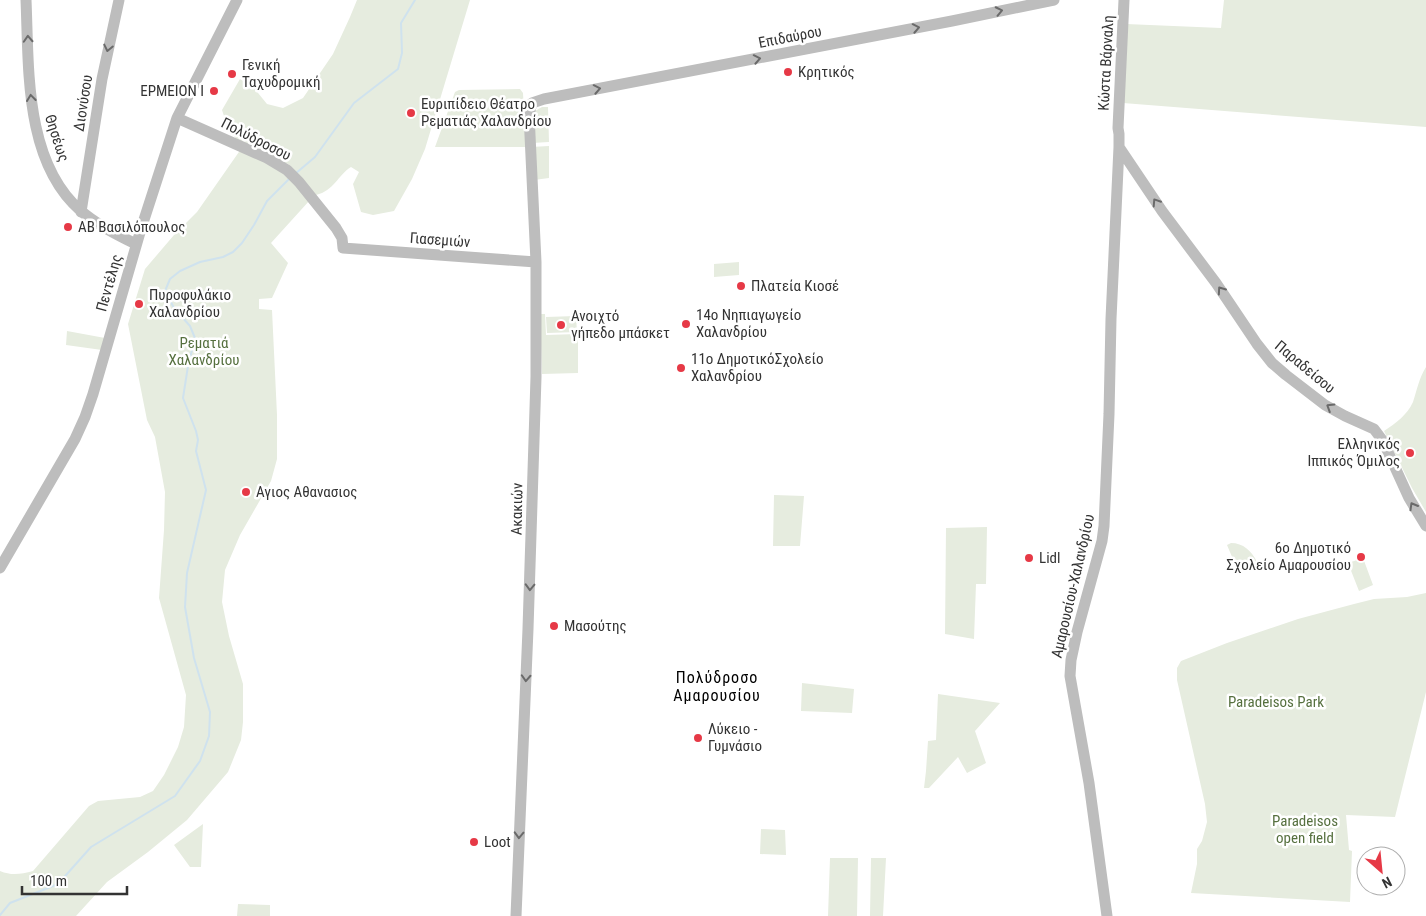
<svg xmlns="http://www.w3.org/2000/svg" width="1426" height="916" font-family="'Roboto Condensed',sans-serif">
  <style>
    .green { fill: #e6ecdf }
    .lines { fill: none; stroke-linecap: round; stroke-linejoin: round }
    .stream { stroke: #cfe2ee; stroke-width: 2 }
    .secondary { stroke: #bdbdbd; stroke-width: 11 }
    .oneway { stroke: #6a6a6a }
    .poi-dot { fill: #e63946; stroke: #fff; stroke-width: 2 }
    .labels { text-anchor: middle; stroke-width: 5; stroke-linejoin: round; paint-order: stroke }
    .street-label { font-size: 15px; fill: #333; stroke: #fff }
    .poi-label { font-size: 15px; fill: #333; stroke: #fff; text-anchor: start }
    .park-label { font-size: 15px; fill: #56703f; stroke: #fff }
    .neighbourhood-label { font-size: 16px; letter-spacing: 1px; fill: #000; stroke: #fff }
  </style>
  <rect width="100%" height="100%" fill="#fff"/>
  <path class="green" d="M357 0H470L425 149 412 179 394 211 373 215 361 212 353 184 359 172 351 167C338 175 334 191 316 195L288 164 237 140 228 128 222 110 240 79 254 88 267 104 283 108 303 98 333 54 350 17Z
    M1224 0H1426V127L1123 103 1126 24 1221 28Z
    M520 89 523 93 526 147H435L455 92 459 90Z
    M542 107H548L549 142 532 143 535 111Z
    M549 146V178L534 180 531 147Z
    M241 149 281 170 310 200 271 243 288 263 272 298 259 299V309L272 310 277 415V459L271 481 240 535 225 570 222 602 229 636 243 684V722L241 740 228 772 187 820 148 852 107 882 76 916H0V871C12 876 21 874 33 871L89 806 98 801 140 797 153 791 164 775 178 747 184 727 186 695 159 598 164 530 165 492 155 437 147 420 128 324 145 269 174 235 197 212Z
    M739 262V275L714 277V264Z
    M540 314H545L546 335 578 334V373L542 374Z
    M576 316 577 332 547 333 546 317Z
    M67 331 105 338 102 350 66 345Z
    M1426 367V512L1412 488 1384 431C1396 423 1407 415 1413 402 1417 390 1419 378 1426 367Z
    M774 495 804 496 800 546H773Z
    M987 527 986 584H976L974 639 945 634 946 528Z
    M1231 543C1243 543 1252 551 1257 562L1238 571 1227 545Z
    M1363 558 1373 585 1359 591 1348 563Z
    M1426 593V692L1395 817 1346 815 1349 850 1352 851 1350 902 1191 893 1197 864V849L1202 841 1207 822 1205 804 1177 680V668L1181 661 1227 643 1298 619 1354 604 1374 599 1407 597Z
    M802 683 854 689 852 713 801 711Z
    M938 694 1000 703 975 731 986 763 967 773 958 757 929 788H924L926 771 928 741 936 740Z
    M203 824 201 867H190L174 845Z
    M761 829 785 830 786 855 760 854Z
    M830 858H858L857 916H828Z
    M871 858H886L883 916H870Z
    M238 904 270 905V916H237Z"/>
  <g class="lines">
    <path class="stream" d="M295 174 315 157 354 103 398 69 402 53 401 23 415 0
      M0 915 10 903 58 884 91 847 175 796 200 761 209 736 210 712 194 658 185 607 187 573 206 490 196 451 198 440 196 431 183 398 188 366 195 338 190 326 174 308 165 291 170 279 180 271 200 262 223 257 233 252 242 243 254 225 267 201 290 178"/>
    <path class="secondary" d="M26 0C29 68 24 162 81 211 97 225 117 235 136 244
      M177 118 267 158 287 170 299 182 336 228 342 238 343 248 536 262
      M1119 147 1162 211 1216 283 1257 344 1272 363 1286 375 1325 405 1345 416 1374 429 1383 441 1409 498 1426 526
      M81 212 102 79 119 0
      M0 568 75 439 85 417 93 394 141 229 177 118 237 0
      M516 916 528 629 536 377V262L529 114 532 103 544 99 952 21 1054 0
      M1107 916 1089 783 1070 676 1071 660 1077 632 1102 541 1104 526 1109 414 1111 319 1119 147V134L1118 128 1124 0"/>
  </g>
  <defs><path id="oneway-chevron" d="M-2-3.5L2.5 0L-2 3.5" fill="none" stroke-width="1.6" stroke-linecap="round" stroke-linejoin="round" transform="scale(1.25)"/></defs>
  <g class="oneway">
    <use href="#oneway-chevron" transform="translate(999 11) rotate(-12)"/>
    <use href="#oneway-chevron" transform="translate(916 28) rotate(-11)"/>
    <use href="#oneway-chevron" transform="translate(28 39) rotate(-93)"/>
    <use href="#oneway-chevron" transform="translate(108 48) rotate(102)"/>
    <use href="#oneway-chevron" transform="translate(757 59) rotate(-11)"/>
    <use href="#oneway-chevron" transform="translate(597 89) rotate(-11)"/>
    <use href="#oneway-chevron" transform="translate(31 98) rotate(-97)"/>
    <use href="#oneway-chevron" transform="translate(1156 202) rotate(-123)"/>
    <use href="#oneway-chevron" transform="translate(1221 290) rotate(-125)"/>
    <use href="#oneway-chevron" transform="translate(1330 407) rotate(-148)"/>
    <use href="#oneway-chevron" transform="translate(1413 506) rotate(-120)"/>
    <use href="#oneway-chevron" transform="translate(530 587) rotate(92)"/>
    <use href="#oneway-chevron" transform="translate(526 678) rotate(93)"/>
    <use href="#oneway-chevron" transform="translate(519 835) rotate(92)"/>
  </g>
  <g class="poi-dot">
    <circle cx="788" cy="72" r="5"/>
    <circle cx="232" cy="74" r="5"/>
    <circle cx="214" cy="91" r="5"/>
    <circle cx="411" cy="113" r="5"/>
    <circle cx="68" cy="227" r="5"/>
    <circle cx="741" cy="286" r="5"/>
    <circle cx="139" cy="304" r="5"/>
    <circle cx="686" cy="324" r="5"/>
    <circle cx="561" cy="325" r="5"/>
    <circle cx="681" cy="368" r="5"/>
    <circle cx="1410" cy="453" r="5"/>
    <circle cx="246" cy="492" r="5"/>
    <circle cx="1361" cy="557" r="5"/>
    <circle cx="1029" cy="558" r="5"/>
    <circle cx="554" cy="626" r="5"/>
    <circle cx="698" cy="738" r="5"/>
    <circle cx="474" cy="842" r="5"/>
  </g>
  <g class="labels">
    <g class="street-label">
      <text transform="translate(790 37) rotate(-11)" y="5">Επιδαύρου</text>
      <text transform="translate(1106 63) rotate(-87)" y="5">Κώστα Βάρναλη</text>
      <text transform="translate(83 103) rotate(-81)" y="5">Διονύσου</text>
      <text transform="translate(57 138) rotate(72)" y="5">Θησέως</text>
      <text transform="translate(256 139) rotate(27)" y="5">Πολύδροσου</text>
      <text transform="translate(440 240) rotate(4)" y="5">Γιασεμιών</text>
      <text transform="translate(109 283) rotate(-74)" y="5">Πεντέλης</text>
      <text transform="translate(1305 367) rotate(40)" y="5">Παραδείσου</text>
      <text transform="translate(517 509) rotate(-89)" y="5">Ακακιών</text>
      <text transform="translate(1073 586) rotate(-77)" y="5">Αμαρουσίου-Χαλανδρίου</text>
    </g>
    <g class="poi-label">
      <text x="242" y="70">Γενική<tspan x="242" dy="17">Ταχυδρομική</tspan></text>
      <text x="798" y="77">Κρητικός</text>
      <text x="204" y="96" text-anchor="end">ΕΡΜΕΙΟΝ Ι</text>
      <text x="421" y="109">Ευριπίδειο Θέατρο<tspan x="421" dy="17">Ρεματιάς Χαλανδρίου</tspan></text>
      <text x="78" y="232">ΑΒ Βασιλόπουλος</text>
      <text x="751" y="291">Πλατεία Κιοσέ</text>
      <text x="149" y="300">Πυροφυλάκιο<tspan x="149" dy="17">Χαλανδρίου</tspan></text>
      <text x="696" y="320">14ο Νηπιαγωγείο<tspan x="696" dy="17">Χαλανδρίου</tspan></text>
      <text x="571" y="321">Ανοιχτό<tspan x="571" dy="17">γήπεδο μπάσκετ</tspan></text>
      <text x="691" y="364">11ο ΔημοτικόΣχολείο<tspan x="691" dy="17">Χαλανδρίου</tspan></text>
      <text x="1400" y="449" text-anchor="end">Ελληνικός<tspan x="1400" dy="17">Ιππικός Όμιλος</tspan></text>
      <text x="256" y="497">Αγιος Αθανασιος</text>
      <text x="1351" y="553" text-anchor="end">6ο Δημοτικό<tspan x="1351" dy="17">Σχολείο Αμαρουσίου</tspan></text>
      <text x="1039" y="563">Lidl</text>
      <text x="564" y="631">Μασούτης</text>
      <text x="708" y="734">Λύκειο -<tspan x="708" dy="17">Γυμνάσιο</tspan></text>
      <text x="484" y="847">Loot</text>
    </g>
    <g class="park-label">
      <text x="204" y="348">Ρεματιά<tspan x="204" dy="17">Χαλανδρίου</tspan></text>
      <text x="1276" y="707">Paradeisos Park</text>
      <text x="1305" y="826">Paradeisos<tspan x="1305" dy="17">open field</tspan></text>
    </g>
    <g class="neighbourhood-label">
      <text x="717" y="683">Πολύδροσο<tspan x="717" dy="18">Αμαρουσίου</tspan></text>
    </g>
  </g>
  <g transform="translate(1381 871) rotate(153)"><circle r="24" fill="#ffffff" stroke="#adadad"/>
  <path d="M0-4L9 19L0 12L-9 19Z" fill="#e63946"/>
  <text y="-8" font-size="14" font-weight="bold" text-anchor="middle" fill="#333333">N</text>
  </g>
  <path d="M22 886v8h105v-8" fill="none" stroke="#333333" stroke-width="2.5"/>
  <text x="30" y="886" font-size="15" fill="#333333" stroke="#ffffff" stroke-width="4" paint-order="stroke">100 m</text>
</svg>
